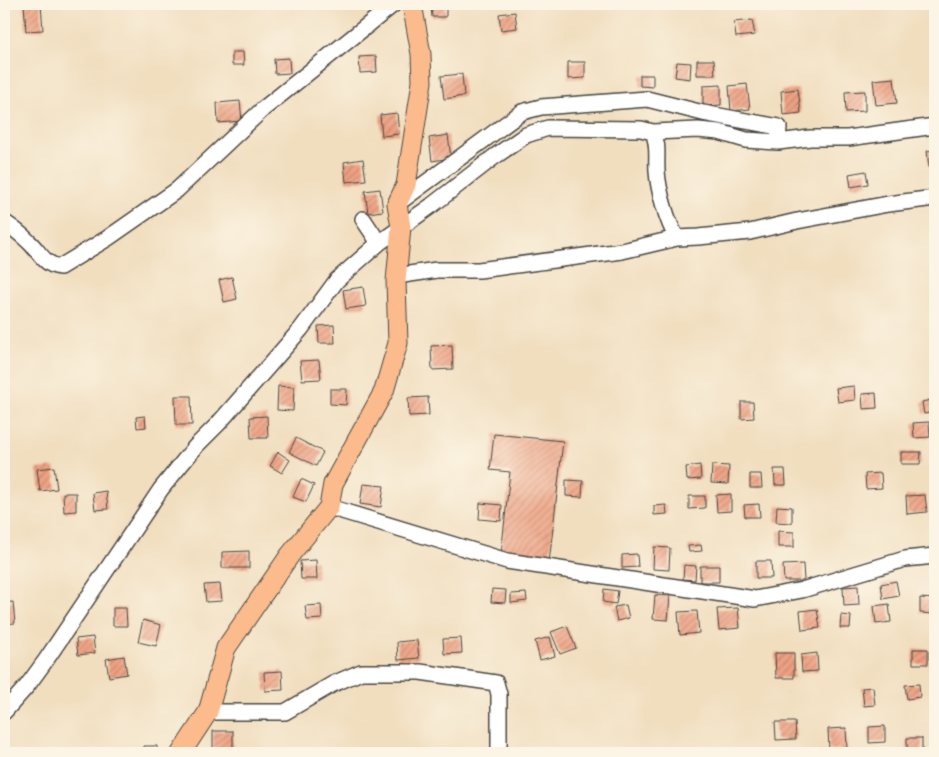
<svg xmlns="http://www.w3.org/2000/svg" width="939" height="757" font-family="'Indie Flower',sans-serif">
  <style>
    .building { fill: url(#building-hatch) }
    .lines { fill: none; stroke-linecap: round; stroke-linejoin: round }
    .minor-casing { stroke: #494641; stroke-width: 18 }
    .major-casing { stroke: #494641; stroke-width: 21 }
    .minor { stroke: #fff; stroke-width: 15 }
    .major { stroke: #fbbb8c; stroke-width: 19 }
  </style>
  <defs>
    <pattern id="building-hatch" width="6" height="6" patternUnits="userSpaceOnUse" patternTransform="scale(1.25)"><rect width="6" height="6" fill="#efa283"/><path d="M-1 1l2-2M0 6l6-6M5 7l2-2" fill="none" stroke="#c2846b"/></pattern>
  </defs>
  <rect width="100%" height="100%" fill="#fcf5e5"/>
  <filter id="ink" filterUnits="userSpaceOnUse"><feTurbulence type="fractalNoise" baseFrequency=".02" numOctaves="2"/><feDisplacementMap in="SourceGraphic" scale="10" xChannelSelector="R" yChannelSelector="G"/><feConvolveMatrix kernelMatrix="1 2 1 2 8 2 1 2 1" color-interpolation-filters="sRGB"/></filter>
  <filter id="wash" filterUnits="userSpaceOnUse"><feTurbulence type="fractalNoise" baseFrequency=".0096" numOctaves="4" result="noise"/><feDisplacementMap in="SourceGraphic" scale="20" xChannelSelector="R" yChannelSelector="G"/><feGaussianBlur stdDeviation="1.12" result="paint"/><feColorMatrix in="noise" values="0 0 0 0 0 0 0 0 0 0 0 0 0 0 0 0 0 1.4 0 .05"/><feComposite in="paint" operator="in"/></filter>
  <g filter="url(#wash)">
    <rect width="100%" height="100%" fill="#f1debf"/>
    <g id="blocks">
      <path class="building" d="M24 4H41L43 30 26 31Z
        M431 4H446V17H432Z
        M515 12 517 28 501 30 499 14Z
        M752 20 755 35 736 37 734 22Z
        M232 52H243L244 65H232Z
        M376 56 377 72 360 73 359 57Z
        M289 58 290 73 275 74 274 59Z
        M697 60H714L715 75H697Z
        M568 62H585V78L568 79Z
        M677 62 691 63 690 79 675 77Z
        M462 74 464 96 444 99 441 76Z
        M640 75H653V87L640 86Z
        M894 78 897 103 876 105 873 80Z
        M747 84 750 109 731 111 729 86Z
        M721 85V105L703 106V86Z
        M798 89 801 113 783 115 781 91Z
        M865 91V111L846 112 845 92Z
        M240 101 242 121 218 123 217 103Z
        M397 113 399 134 382 136 380 115Z
        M448 135 451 158 432 161 429 138Z
        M935 150V167H929L927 151Z
        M363 159 366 180 346 182 344 162Z
        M866 171 868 184 851 187 849 174Z
        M380 189 383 211 368 213 365 191Z
        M232 277 237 299 224 302 219 280Z
        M363 287 366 306 346 309 343 290Z
        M334 325 335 343H319L318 326Z
        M452 345 453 369 432 370 431 346Z
        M319 360 321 379 302 380 300 361Z
        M278 386 294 387 293 411 277 410Z
        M854 386 855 400 838 402 836 388Z
        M330 389H347L346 405 330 404Z
        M876 393 877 408 863 409 862 394Z
        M175 396H191L192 425H176Z
        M428 397 429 415 409 416 408 398Z
        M935 399V412L924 414 922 402Z
        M741 402H753L754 418 741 419Z
        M145 416 146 427 137 428 136 417Z
        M267 416 268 438H251L250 417Z
        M929 422 930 437 914 438 913 423Z
        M494 434 563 441 549 563 501 555 510 472 490 470Z
        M296 438 323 452 316 466 289 452Z
        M278 452 290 460 282 473 270 466Z
        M901 452H921L920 464H901Z
        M700 465 701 479 687 480 686 467Z
        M712 465 729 466 728 484 711 483Z
        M54 467 57 489 40 491 37 469Z
        M774 469H785L786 485H775Z
        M881 473 882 488 866 489 865 474Z
        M750 474H761L762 488H750Z
        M301 479 314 485 306 502 293 497Z
        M566 480 583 481 582 497 566 496Z
        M363 484 384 486 381 507 360 504Z
        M106 491 108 509 95 510 93 493Z
        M63 493H76V511L64 512Z
        M731 494V511L717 512 716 495Z
        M925 495 927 512 907 514 906 496Z
        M689 496H705V508L689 509Z
        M480 503 502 505 501 521 479 519Z
        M759 504 760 517H745L744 505Z
        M666 505 667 514 654 515V506Z
        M777 506 792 507V523L776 522Z
        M778 531 794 532V547H778Z
        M701 545 702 551 689 552 688 546Z
        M654 547 670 548 669 570 653 569Z
        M249 551V568H222V552Z
        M637 554 638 567 622 568V555Z
        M316 560 317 579H301L300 561Z
        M756 561H771L772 578H756Z
        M803 564 804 581H784L783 565Z
        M684 565 696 566 695 580 683 579Z
        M700 566H719V582H700Z
        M896 581 899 596 883 599 881 584Z
        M220 584 222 601 206 602 204 585Z
        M858 586 859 605 844 606 843 587Z
        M492 589 506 590 505 603 491 602Z
        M604 589 618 591 616 604 603 602Z
        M526 593 527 601 511 603V594Z
        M655 595 670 596 668 620 653 619Z
        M920 598 935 599V614L920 613Z
        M13 602 15 623 4 624V603Z
        M889 604 891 622 876 624 874 606Z
        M321 605 322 619 307 620 305 606Z
        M626 605 629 618 617 621 614 607Z
        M113 608H126L127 626H113Z
        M738 608 740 628 719 630 717 609Z
        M817 609 820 628 802 630 800 611Z
        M697 611 699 633 680 635 678 612Z
        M841 615 851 616 850 628H840Z
        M143 620 161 625 156 646 138 642Z
        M567 626 576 648 560 654 551 632Z
        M93 637 95 653 78 655 76 639Z
        M550 637 555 656 540 660 535 641Z
        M461 638 462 653 444 654 443 639Z
        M417 640 419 658 398 660 397 642Z
        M913 649H928V664H913Z
        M775 653H794V678H776Z
        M817 653 818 671 802 672 801 655Z
        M124 656 127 674 109 677 106 659Z
        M282 671 283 690 265 691 264 672Z
        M919 684 920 697 907 699 905 685Z
        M873 687 875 705 864 706 862 688Z
        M775 722H795L796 739 776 740Z
        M885 726V742L869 743V727Z
        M846 728 847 750H829L828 729Z
        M213 731H233V749H213Z
        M907 738H922V753H907Z
        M144 746H157V753H144Z
        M122 749 123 753H108V750Z"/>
    </g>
  </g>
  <g filter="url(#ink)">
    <use href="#blocks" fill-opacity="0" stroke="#494641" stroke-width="1"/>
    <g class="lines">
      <g class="minor-casing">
        <path id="minor" d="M653 132C659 145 656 157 657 171 658 189 667 222 677 238L698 237 750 232 797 221 888 204 935 198
          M397 204 522 112 541 107 647 99 703 113 779 127 778 142
          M363 219 379 243
          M4 222C13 228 22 235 29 242 40 252 44 265 60 267L108 238 177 190 263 109 394 4
          M396 276 437 270H479L622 251 677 238
          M329 507 507 561 755 599 802 590 905 559 935 556
          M4 712 27 686 46 660 161 489 196 446 218 424 301 329 337 280 379 243 431 206 494 157 526 135 548 128 641 129 653 132 698 130 719 132 746 140 778 142 810 138H848L935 126
          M208 712H285L333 684 361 672H420L496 683 499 694V753"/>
      </g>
      <g class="major-casing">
        <path id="major" d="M181 753 208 712 226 648 290 555 329 507 333 484 384 391 398 343 396 281 401 227 397 204 406 185 422 82 421 54 412 4"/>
      </g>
      <use href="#minor" class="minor"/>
      <use href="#major" class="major"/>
    </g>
  </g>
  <rect width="939" height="757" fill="none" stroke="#fcf5e5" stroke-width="20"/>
</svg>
